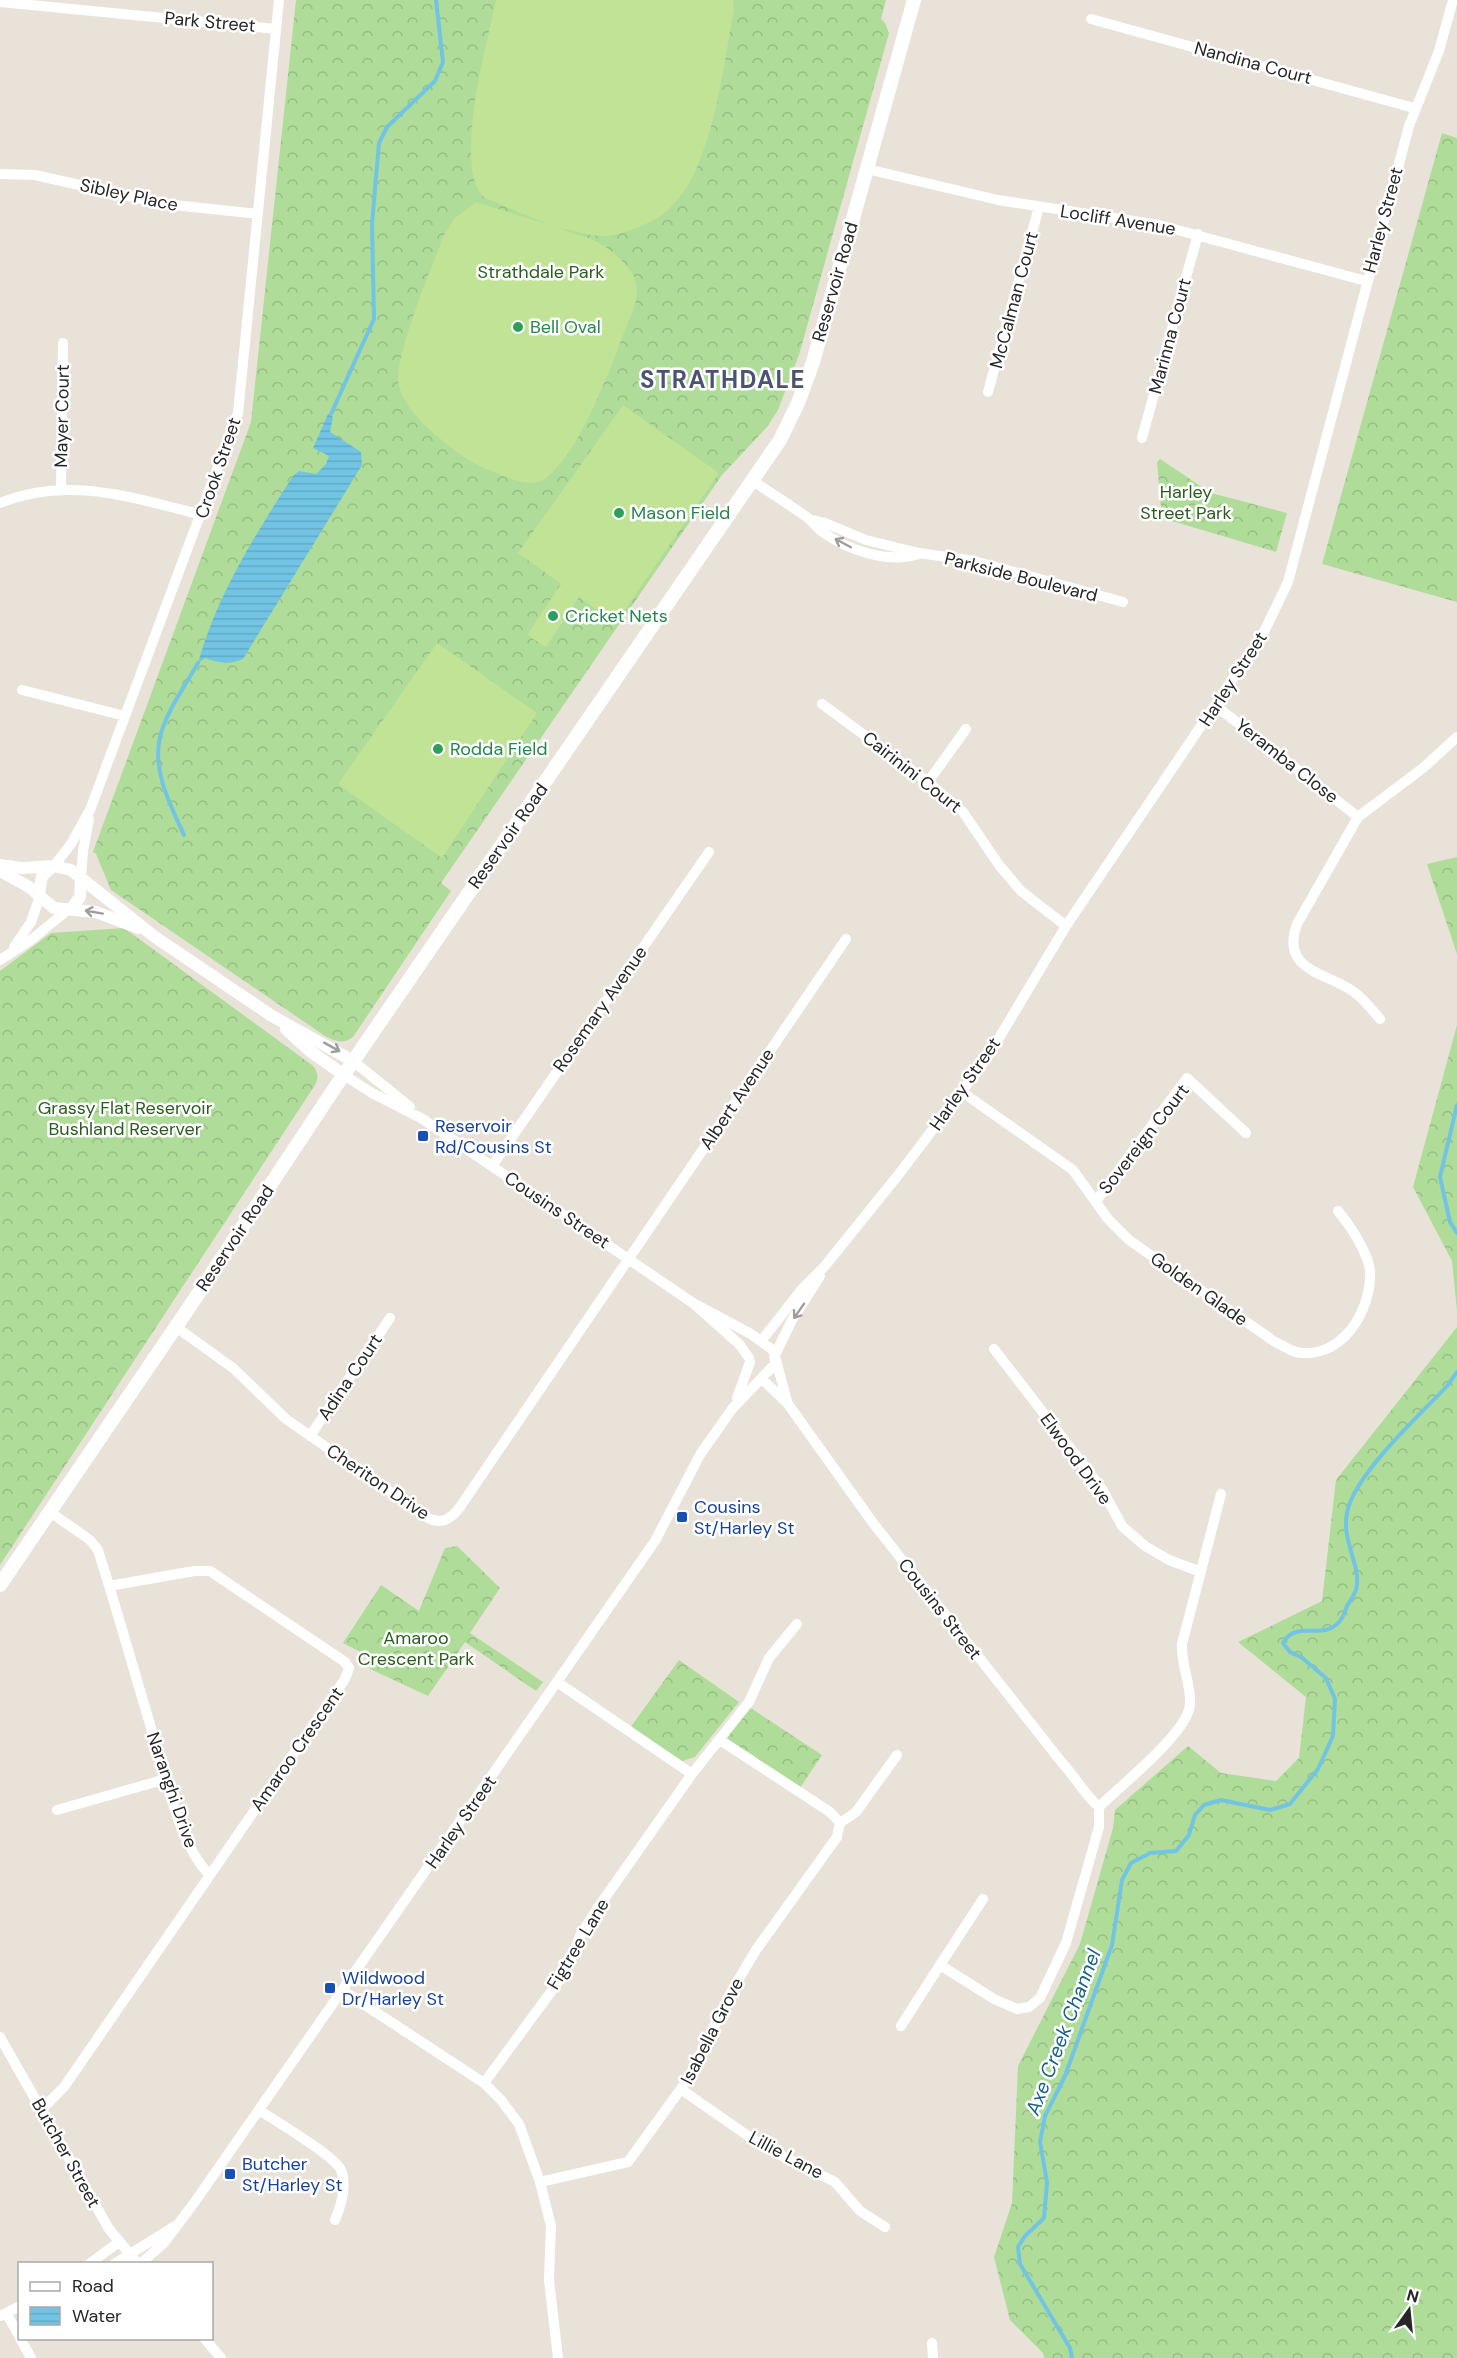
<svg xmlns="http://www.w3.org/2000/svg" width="1457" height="2358" font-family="'DM Sans',sans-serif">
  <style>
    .forest { fill: url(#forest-crowns) }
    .pitch { fill: #c0e395 }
    .water { fill: url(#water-rules) }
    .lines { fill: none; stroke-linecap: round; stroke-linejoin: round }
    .stream { stroke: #72c4e4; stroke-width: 4 }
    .minor { stroke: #fff; stroke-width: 10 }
    .tertiary { stroke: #fff; stroke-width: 12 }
    .secondary { stroke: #fff; stroke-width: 14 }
    .oneway { stroke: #9e9e9e }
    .leisure-dot { fill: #2e9e5b; stroke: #fff; stroke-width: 2 }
    .transit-dot { fill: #1a4fb4; stroke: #fff; stroke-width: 2 }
    .labels { text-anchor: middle; stroke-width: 5; stroke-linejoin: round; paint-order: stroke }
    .street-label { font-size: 18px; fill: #272727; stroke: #fff }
    .park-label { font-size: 18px; fill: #2a5d1e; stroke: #fff }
    .leisure-label { font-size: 18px; fill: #27864d; stroke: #fff; text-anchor: start }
    .transit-label { font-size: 18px; fill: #164399; stroke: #fff; text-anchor: start }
    .water-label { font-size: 20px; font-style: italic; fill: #17618b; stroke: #fff }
    .district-label { font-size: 24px; font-weight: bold; letter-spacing: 1.5px; fill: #4b5273; stroke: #fff }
  </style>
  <defs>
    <pattern id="forest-crowns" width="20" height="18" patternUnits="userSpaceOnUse" patternTransform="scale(1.5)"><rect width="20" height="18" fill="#afdc99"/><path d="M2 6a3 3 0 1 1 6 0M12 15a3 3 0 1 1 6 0" fill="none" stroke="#97bd84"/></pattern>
    <pattern id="water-rules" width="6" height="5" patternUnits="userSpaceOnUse" patternTransform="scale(1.5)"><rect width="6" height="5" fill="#72c4e4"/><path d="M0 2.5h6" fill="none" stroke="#63a8c4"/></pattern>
  </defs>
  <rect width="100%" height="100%" fill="#e9e2d9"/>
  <path class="forest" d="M296 0H886L881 19 885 23 889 33 799 355 778 410 767 427 722 475 441 883 451 891 353 1037C343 1045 335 1041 325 1036L111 890 96 854 93 852 251 422Z
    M1442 133 1457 138V602L1322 564Z
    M1160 459 1211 493 1287 513 1276 552 1162 518 1157 462Z
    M1457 857V954L1427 864Z
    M124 928 312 1065C318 1071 319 1078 315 1085L0 1565V971L51 933Z
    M1457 1025V1311L1452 1261 1413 1187Z
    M1457 1327V2358H1044L1043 2353 1010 2320 994 2257 1012 2203 1018 2066 1080 1944 1113 1828 1115 1810 1188 1746 1221 1773 1276 1781 1299 1758 1306 1697 1238 1642 1322 1601 1336 1480Z
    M457 1546 500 1588 470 1633 543 1682 536 1691 465 1642 428 1696 370 1669 366 1655 343 1643 381 1585 419 1611 445 1548Z
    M679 1660 739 1702 695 1757 679 1762 630 1728Z
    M749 1707 822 1755 798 1791 725 1740Z"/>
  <path class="pitch" d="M496 0H733L734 10C723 66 713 169 670 208 661 217 650 222 639 227 628 231 615 236 603 236 588 236 573 230 559 228 570 233 584 235 595 241 612 249 637 270 637 290 637 295 636 300 635 305 615 353 586 446 546 478 530 491 503 475 486 469 469 462 451 448 437 436 422 424 404 405 399 386 392 360 433 264 444 235L454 219 476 202 547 224 485 198C451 170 488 40 496 0Z
    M623 405 719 473 616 623 579 597 546 647 527 635 561 584 518 553Z
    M437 643 537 713 442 858 338 784Z"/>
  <path class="water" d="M328 414 333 417 330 432 361 452 362 465 243 659C229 665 218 663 205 658L198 663C217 595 255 535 293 476L299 471 316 474 326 464 329 456 313 448Z"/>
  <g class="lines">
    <path class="stream" d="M331 414 374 319 372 224 379 143 387 127 435 81 443 62 436 0
      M184 835C171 806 152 771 160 737 166 712 185 686 198 663
      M1457 1105 1440 1177 1450 1222 1457 1233
      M1072 2358 1070 2348 1020 2264 1018 2247 1025 2236 1044 2218 1047 2182 1040 2142 1045 2116 1065 2076 1112 1945 1122 1880 1131 1863 1150 1853 1176 1851 1189 1835 1195 1815 1204 1805 1221 1800 1270 1810 1290 1804 1318 1769 1333 1736 1335 1699 1326 1678 1301 1657 1290 1652 1283 1643C1296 1619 1323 1641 1339 1622 1343 1618 1345 1611 1347 1606 1350 1601 1354 1595 1356 1590 1363 1562 1335 1537 1351 1500 1369 1461 1418 1417 1448 1385L1457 1372"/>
    <path class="minor" d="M0 2 276 29
      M1091 19 1414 108
      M867 169 998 200 1159 225 1366 281
      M0 174 35 175 164 204 258 214
      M988 392 1039 207
      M1142 438 1198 234
      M753 481C771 493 790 505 808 518 813 522 816 527 821 531 847 550 888 564 919 554
      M61 489 63 343
      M0 503C68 475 134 498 202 515
      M811 520 825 523 866 540 919 553 974 561 1123 602
      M22 690 125 716
      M822 704 928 782 963 812 999 865 1021 891 1066 926
      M1216 706 1358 817 1297 924C1280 971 1326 972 1354 992 1364 999 1372 1010 1380 1019
      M928 782 966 729
      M1358 817 1423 768 1457 737
      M54 866 71 844 90 810 238 413 279 0
      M81 877 83 851 89 819
      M14 947 31 922 40 896
      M0 960 31 940 69 909
      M353 1061 410 1107
      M344 1075 372 1093 421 1118 693 1303 740 1345 749 1358
      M962 1092 1073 1170 1108 1219 1129 1240 1275 1342C1282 1345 1289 1350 1296 1352 1341 1361 1372 1311 1370 1271 1369 1254 1349 1224 1338 1211
      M492 1166 709 852
      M1096 1201 1187 1078 1246 1133
      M176 1327 233 1368 286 1419 428 1518C442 1525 451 1519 460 1507L846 939
      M762 1340 802 1289 824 1267 899 1174 987 1058 1066 926 1263 634 1288 582 1409 126 1439 51 1453 0
      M994 1349 1102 1489 1122 1526 1145 1546 1169 1560 1201 1572
      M775 1355 792 1320 820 1276
      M776 1360 787 1401
      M762 1379 788 1404 873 1523 1063 1764C1076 1778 1085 1795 1099 1807
      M737 1398 750 1362
      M310 1436 390 1318
      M50 1512 90 1540 98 1550C117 1610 134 1671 152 1731 163 1770 181 1849 210 1875
      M720 1740 830 1812 840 1823 856 1812 897 1755
      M692 1774 749 1702 769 1658 797 1624
      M1099 1807C1120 1786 1189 1732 1190 1704 1191 1684 1181 1665 1182 1644L1221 1494
      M57 1810 166 1779
      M983 1899 940 1965 994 1999 1017 2009 1029 2007 1040 1998 1066 1943 1099 1827V1807
      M342 1990 484 2083 501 2100 519 2124 540 2182 551 2226 549 2280 558 2358
      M901 2026 940 1965
      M0 2037 109 2229 138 2264
      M484 2083 567 1970 580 1936 597 1909 692 1774 557 1682
      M682 2090 764 2147 835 2182 860 2211 885 2227
      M42 2109 64 2087 345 1679 349 1668 345 1662 210 1571H194L109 1586
      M259 2110C275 2121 334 2155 341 2170 347 2185 341 2206 335 2220
      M540 2182 628 2162 688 2079 731 1992 756 1950 837 1837 840 1823
      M89 2264 119 2242
      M114 2264 175 2226
      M140 2264 164 2243 194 2203 655 1541 701 1453 716 1432 732 1409 775 1364 774 1351 751 1334 693 1303
      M6 2313 20 2337
      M0 2316 20 2306
      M20 2338 31 2358
      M204 2338 221 2358
      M932 2343 933 2358"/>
    <path class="tertiary" d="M0 865 22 868 54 866 71 870 155 937 272 1016 353 1061
      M0 871 29 887 54 908 96 912 138 928
      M39 894 42 876 52 867
      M71 909 80 897 81 878
      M286 1029 310 1051 344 1075"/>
    <path class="secondary" d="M0 1585 188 1309 334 1089 780 440 798 403 813 362 914 0"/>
  </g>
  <defs><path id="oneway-shaft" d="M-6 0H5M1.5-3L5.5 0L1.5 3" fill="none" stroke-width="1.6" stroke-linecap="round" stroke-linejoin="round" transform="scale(1.5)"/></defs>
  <g class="oneway">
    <use href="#oneway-shaft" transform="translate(843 543) rotate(-152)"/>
    <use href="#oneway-shaft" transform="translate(94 912) rotate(-170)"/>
    <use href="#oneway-shaft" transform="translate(332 1047) rotate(29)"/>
    <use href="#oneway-shaft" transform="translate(799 1311) rotate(125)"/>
  </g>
  <g class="leisure-dot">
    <circle cx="518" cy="327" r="6"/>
    <circle cx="619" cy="513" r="6"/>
    <circle cx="553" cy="616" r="6"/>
    <circle cx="438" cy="749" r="6"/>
  </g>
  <g class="transit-dot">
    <rect x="417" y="1130" width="12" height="12" rx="3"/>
    <rect x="676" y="1511" width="12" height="12" rx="3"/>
    <rect x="324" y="1982" width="12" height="12" rx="3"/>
    <rect x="224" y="2168" width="12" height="12" rx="3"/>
  </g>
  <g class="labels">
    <g class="street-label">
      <text transform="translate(210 22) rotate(5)" y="6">Park Street</text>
      <text transform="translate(1253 63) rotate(15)" y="6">Nandina Court</text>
      <text transform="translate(129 195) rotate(12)" y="6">Sibley Place</text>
      <text transform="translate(1118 220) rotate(9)" y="6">Locliff Avenue</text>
      <text transform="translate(1383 220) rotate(-75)" y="6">Harley Street</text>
      <text transform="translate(835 282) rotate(-74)" y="6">Reservoir Road</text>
      <text transform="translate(1014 300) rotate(-75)" y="6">McCalman Court</text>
      <text transform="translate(1170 336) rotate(-75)" y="6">Marinna Court</text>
      <text transform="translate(62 416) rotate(-89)" y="6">Mayer Court</text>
      <text transform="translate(218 468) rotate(-71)" y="6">Crook Street</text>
      <text transform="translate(1021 577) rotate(14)" y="6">Parkside Boulevard</text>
      <text transform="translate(1233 679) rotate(-57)" y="6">Harley Street</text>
      <text transform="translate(1287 761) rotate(38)" y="6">Yeramba Close</text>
      <text transform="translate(912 772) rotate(38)" y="6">Cairinini Court</text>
      <text transform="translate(508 836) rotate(-55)" y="6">Reservoir Road</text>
      <text transform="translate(600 1009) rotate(-55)" y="6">Rosemary Avenue</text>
      <text transform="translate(965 1084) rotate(-55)" y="6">Harley Street</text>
      <text transform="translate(737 1099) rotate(-56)" y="6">Albert Avenue</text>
      <text transform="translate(1144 1139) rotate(-52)" y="6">Sovereign Court</text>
      <text transform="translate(557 1210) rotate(34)" y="6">Cousins Street</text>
      <text transform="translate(235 1238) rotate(-56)" y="6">Reservoir Road</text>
      <text transform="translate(1199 1289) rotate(35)" y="6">Golden Glade</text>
      <text transform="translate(350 1377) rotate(-56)" y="6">Adina Court</text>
      <text transform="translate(1076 1459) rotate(54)" y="6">Elwood Drive</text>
      <text transform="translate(378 1482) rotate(34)" y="6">Cheriton Drive</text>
      <text transform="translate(940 1609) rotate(52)" y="6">Cousins Street</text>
      <text transform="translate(297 1749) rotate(-55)" y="6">Amaroo Crescent</text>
      <text transform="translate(172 1790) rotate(71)" y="6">Naranghi Drive</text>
      <text transform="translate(461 1822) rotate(-55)" y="6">Harley Street</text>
      <text transform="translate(578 1944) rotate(-59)" y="6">Figtree Lane</text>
      <text transform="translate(712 2031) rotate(-63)" y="6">Isabella Grove</text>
      <text transform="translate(66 2153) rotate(61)" y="6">Butcher Street</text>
      <text transform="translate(786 2155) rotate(28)" y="6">Lillie Lane</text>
    </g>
    <g class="park-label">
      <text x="541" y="278">Strathdale Park</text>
      <text x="1186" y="498">Harley<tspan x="1186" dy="21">Street Park</tspan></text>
      <text x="125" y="1114">Grassy Flat Reservoir<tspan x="125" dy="21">Bushland Reserver</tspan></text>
      <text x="416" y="1644">Amaroo<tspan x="416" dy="21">Crescent Park</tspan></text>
    </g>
    <g class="leisure-label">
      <text x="530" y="333">Bell Oval</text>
      <text x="631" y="519">Mason Field</text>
      <text x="565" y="622">Cricket Nets</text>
      <text x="450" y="755">Rodda Field</text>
    </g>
    <g class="transit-label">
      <text x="435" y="1132">Reservoir<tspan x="435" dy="21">Rd/Cousins St</tspan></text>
      <text x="694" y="1513">Cousins<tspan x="694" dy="21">St/Harley St</tspan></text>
      <text x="342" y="1984">Wildwood<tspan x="342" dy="21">Dr/Harley St</tspan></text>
      <text x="242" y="2170">Butcher<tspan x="242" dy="21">St/Harley St</tspan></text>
    </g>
    <g class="water-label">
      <text transform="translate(1063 2032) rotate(-69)" y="7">Axe Creek Channel</text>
    </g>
    <g class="district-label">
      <text x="723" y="388">STRATHDALE</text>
    </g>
  </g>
  <rect x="18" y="2262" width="195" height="78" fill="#ffffff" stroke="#a9a9a9" stroke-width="1.5"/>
  <rect x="30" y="2282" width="30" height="9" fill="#ffffff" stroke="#a9a9a9" stroke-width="1.5"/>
  <text x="72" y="2292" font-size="18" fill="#272727">Road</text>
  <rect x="30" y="2307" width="30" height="18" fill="url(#water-rules)" stroke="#a9a9a9" stroke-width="1.5"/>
  <text x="72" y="2322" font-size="18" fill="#272727">Water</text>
  <g transform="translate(1409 2310) rotate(15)" stroke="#ffffff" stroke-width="4.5" paint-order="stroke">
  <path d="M0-4.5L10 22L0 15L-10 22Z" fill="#272727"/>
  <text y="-9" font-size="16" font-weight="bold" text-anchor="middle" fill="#272727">N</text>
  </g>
</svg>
